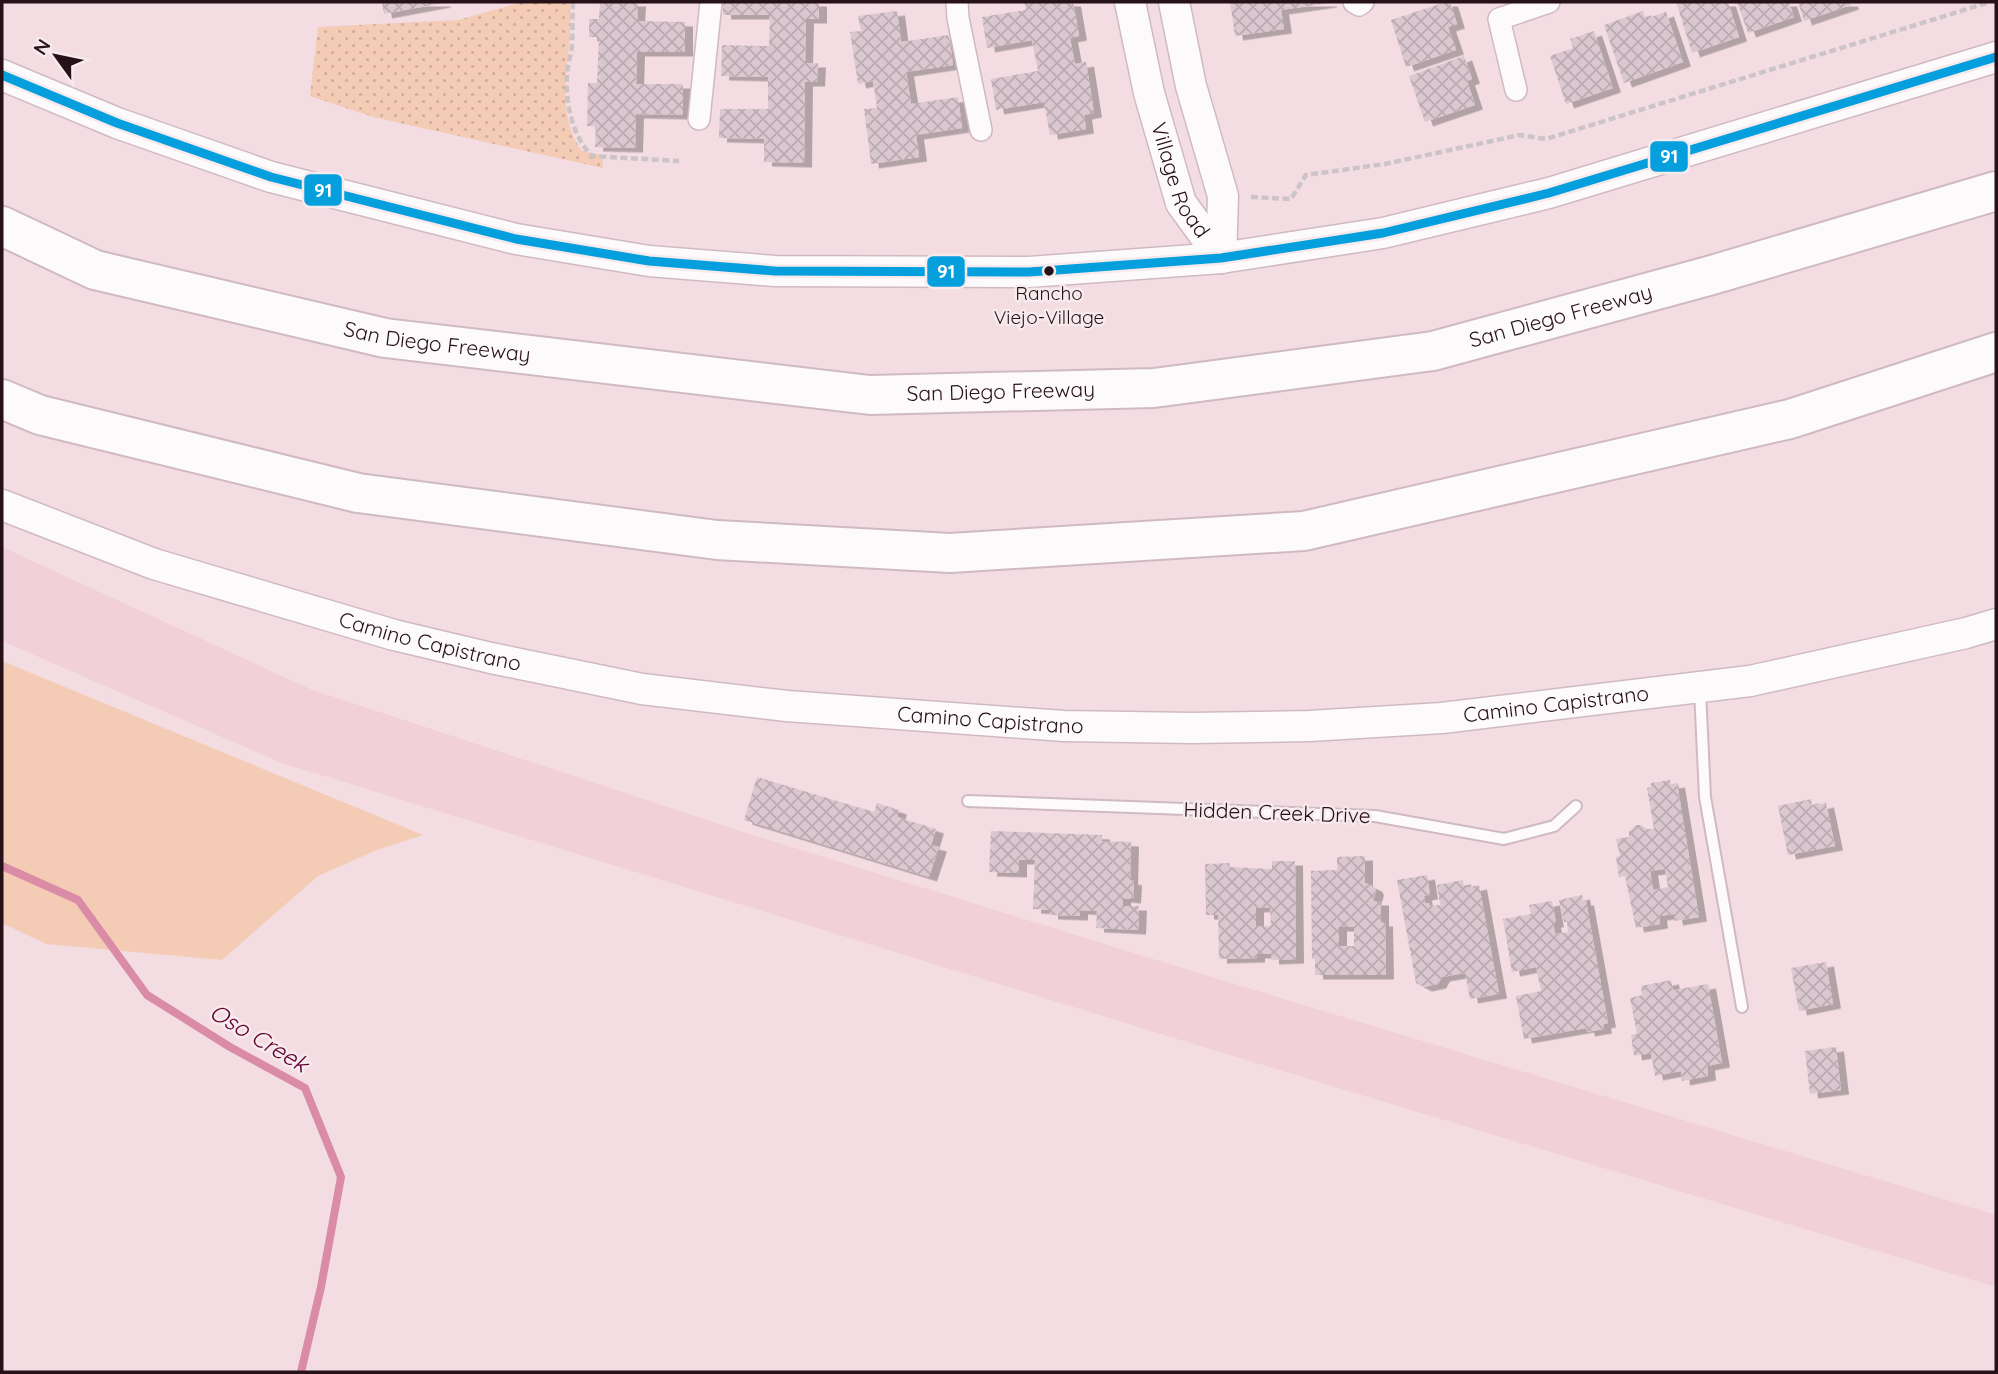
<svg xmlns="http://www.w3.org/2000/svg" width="1998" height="1374" font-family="Quicksand,sans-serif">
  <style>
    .built { fill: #f1d0d9 }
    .grass { fill: #f4cbb5 }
    .park { fill: url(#park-dots) }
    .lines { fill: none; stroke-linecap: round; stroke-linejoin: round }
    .stream { stroke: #da8ba6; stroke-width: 8 }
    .building { fill: url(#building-cross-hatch); fill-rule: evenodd; filter: url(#shadow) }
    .lane-casing { stroke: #d0bac1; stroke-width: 14 }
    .street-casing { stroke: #d0bac1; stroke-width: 24 }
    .secondary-casing { stroke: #d0bac1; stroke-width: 33 }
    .highway-casing { stroke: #d0bac1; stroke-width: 42 }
    .path { stroke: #cdc4c7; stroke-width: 4.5; stroke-dasharray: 7 3.5; stroke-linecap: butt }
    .lane { stroke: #fdfafb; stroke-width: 10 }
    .street { stroke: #fdfafb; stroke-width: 21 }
    .secondary { stroke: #fdfafb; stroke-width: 30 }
    .highway { stroke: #fdfafb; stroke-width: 38 }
    .bus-1-casing { stroke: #f7eaed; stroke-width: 14 }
    .bus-1 { stroke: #049fdc; stroke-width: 9 }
    .bus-dot { fill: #271118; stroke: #f7eaed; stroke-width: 2.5 }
    .labels { text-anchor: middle; stroke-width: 5; stroke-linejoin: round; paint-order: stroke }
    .bus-label { font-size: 19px; fill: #271118; stroke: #f7eaed }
    .street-label { font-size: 21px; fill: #271118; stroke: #f7eaed }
    .water-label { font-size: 23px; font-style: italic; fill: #640032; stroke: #f7eaed }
    .line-badge { stroke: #f7eaed; stroke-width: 2.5 }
    .badge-label { font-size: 19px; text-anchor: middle; font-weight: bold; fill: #fff }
  </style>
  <defs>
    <pattern id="park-dots" width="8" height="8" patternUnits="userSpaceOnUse" patternTransform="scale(1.75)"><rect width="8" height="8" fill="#f4cbb5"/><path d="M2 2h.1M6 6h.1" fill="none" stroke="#d1ad9b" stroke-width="1.8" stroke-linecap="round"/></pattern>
    <pattern id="building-cross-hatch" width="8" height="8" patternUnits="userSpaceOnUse" patternTransform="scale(1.75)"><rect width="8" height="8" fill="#dbc7d0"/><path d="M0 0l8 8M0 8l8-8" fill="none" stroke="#bcaab2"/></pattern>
    <filter id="shadow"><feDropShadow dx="8" dy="4.5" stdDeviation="0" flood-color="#0004"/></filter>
  </defs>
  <rect width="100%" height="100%" fill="#f3dde3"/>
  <path class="built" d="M2 547 310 689 737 830 1205 975 1996 1215V1287L1187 1042 282 763 2 641Z"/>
  <path class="grass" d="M2 661 423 835 377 850 318 876 222 960 46 944 2 923Z"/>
  <path class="park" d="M522 2H570C570 16 571 31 569 46 565 81 560 122 582 151L602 155 603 168 373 117 310 96 318 27 458 20Z"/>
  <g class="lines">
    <path class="stream" d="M2 866 78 900 147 995 230 1047 305 1088 341 1177 321 1287 301 1372"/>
  </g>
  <path class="building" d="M382 2H443V3L384 14Z
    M600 2H638L637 21 685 22V52H637L636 84H683V115L636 114 635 148 595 147 596 126H587L588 83H597L599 37H589V19H599Z
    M723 2H819V19H806L805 63H818L817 82H805L804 163 764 162V139L719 138 720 109H768V77L721 76 722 45 769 46 770 15H723Z
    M1024 2H1073L1079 36 1070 38 1075 64 1086 62 1094 113 1084 115 1086 129 1050 135 1044 102 996 110 991 79 1038 71 1032 40 987 48 982 17 1026 10Z
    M1230 2H1329V3L1281 10 1284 29 1235 36Z
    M1446 2H1450L1457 24 1448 27 1456 50 1406 67 1391 20Z
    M1676 2H1728L1739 37 1692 53Z
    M1737 2H1789L1794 17 1748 33Z
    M1798 2H1850L1851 5 1804 21Z
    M897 11 901 42 949 35 953 65 906 72 911 104 958 97 962 128 916 135 919 157 871 164 864 109 877 108 873 81 858 84 850 32 861 31 858 16Z
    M1643 11 1645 19 1666 12 1683 62 1624 83 1604 25Z
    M1594 31 1613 88 1566 104 1550 56 1573 48 1570 39Z
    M1464 56 1472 79 1467 81 1475 105 1425 122 1409 76Z
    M757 777 874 812 877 803 899 810 897 817 936 829 931 845 939 847 929 877 744 820Z
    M1670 780 1671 784 1677 783 1699 917 1675 921 1674 914 1659 916 1660 924 1636 928 1625 876 1619 877 1616 857 1620 856 1616 839 1629 837V832L1636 825H1641L1647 829H1654L1647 788 1651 787V783ZM1665 869 1668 887 1653 890 1650 871Z
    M1811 799 1812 806 1826 803 1835 846 1788 855 1778 806Z
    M991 831 1102 835V841L1131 842 1130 880 1134 881 1133 899 1123 898V906H1139L1138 930 1096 928 1097 911 1080 910V916L1050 915V910L1033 909 1035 860H1019V873L989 872Z
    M1365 856V883L1374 887 1376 891 1373 901H1381V922H1385L1386 975H1315V959H1312L1311 871 1337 870V857ZM1339 927H1354V946H1339Z
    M1272 861H1295L1296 959 1271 960V954H1257V958L1219 959 1218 915H1206L1205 864 1229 863 1230 867 1272 869ZM1270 907 1271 926H1256V908Z
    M1427 875 1430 895 1424 896 1425 903H1429L1430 906 1440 905 1437 885 1463 880 1464 888 1479 885 1499 994 1470 999 1465 973 1442 977 1438 984 1424 987 1416 983 1397 880Z
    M1582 895 1583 901H1586L1608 1023 1603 1024 1604 1029 1587 1032 1586 1028 1524 1039 1516 996 1541 991 1536 967 1512 972 1503 919 1531 914 1529 905 1552 901 1556 923H1553L1555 934 1568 932 1567 922H1564L1559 900Z
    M1826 962 1833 1004 1799 1011 1791 968Z
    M1671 980 1673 990 1708 984 1722 1063 1707 1066 1708 1076 1682 1081 1681 1071 1655 1076 1651 1053 1634 1056 1631 1035 1637 1034 1630 998 1642 995 1641 986Z
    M1836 1047 1841 1090 1810 1094 1805 1051Z"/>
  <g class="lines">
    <g class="lane-casing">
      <path id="lane" d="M1700 690 1705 797 1742 1007
        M968 801 1375 816 1504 839 1554 826 1576 806"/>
    </g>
    <g class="street-casing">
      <path id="street" d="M957 2 958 18 981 130
        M1354 2 1359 5 1363 2
        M1516 90 1499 19 1549 2
        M699 119 711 2"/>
    </g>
    <g class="secondary-casing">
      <g id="secondary">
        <path id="s1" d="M1130 2 1149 93 1181 203 1221 258"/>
        <path d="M1174 2 1191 86 1223 196 1221 258"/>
        <path d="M2 75 117 123 271 177 516 239 649 261 775 271 1029 272 1221 258 1383 233 1549 193 1996 57"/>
        <path id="s2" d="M2 505 154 564 394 635 491 658 642 689 787 706 1064 726 1192 728 1309 726 1442 718 1750 681 1966 633 1996 624"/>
      </g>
    </g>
    <g class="highway-casing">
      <g id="highway">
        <path id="s3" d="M2 226 95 270 385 338 870 395 1154 388 1433 351 1712 275 1996 191"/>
        <path d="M2 399 40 415 358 493 717 540 950 553 1304 531 1790 419 1996 352"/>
      </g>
    </g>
    <path class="path" d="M573 2C572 17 573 31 572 46 571 55 568 64 567 73 565 102 572 136 592 156L679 161
      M1251 197 1291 199 1306 175 1385 164 1520 135 1546 139 1990 2"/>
    <use href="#lane" class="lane"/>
    <use href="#street" class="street"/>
    <use href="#secondary" class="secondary"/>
    <use href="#highway" class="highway"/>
    <g class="bus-1-casing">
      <path id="bus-1" d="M2 75 117 123 271 177 516 239 649 261 775 271 1029 272 1221 258 1383 233 1549 193 1996 57"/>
    </g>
    <use href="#bus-1" class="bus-1"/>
  </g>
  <circle class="bus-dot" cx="1049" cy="271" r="6"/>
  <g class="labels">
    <g class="bus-label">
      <text x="1049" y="300">Rancho<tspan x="1049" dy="24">Viejo-Village</tspan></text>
    </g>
    <g class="street-label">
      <text dy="7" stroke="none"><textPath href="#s1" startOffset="186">Village Road</textPath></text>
      <text dy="7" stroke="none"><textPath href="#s3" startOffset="1587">San Diego Freeway</textPath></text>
      <text dy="7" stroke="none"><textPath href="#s3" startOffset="453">San Diego Freeway</textPath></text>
      <text dy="7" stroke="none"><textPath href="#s3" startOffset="1020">San Diego Freeway</textPath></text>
      <text dy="7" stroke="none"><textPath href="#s2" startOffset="450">Camino Capistrano</textPath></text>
      <text dy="7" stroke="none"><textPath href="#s2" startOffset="1584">Camino Capistrano</textPath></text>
      <text dy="7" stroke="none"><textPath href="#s2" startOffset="1017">Camino Capistrano</textPath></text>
      <text transform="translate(1277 813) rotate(2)" y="7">Hidden Creek Drive</text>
    </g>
    <g class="water-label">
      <text transform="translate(259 1038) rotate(31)" y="8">Oso Creek</text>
    </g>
  </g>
  <g class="line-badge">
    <rect x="1649" y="140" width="40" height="33" rx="7" fill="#049fdc"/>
    <rect x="303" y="173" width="40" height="34" rx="7" fill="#049fdc"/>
    <rect x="926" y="255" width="40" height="33" rx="7" fill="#049fdc"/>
  </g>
  <g class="badge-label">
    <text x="1669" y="163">91</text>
    <text x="323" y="197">91</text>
    <text x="946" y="278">91</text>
  </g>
  <rect width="1998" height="1374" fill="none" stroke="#271118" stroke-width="7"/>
  <g transform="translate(56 56) rotate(303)" stroke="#f7eaed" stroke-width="5" paint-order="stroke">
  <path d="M0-5L12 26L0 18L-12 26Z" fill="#271118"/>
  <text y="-10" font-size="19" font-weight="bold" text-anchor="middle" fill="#271118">N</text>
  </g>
</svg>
